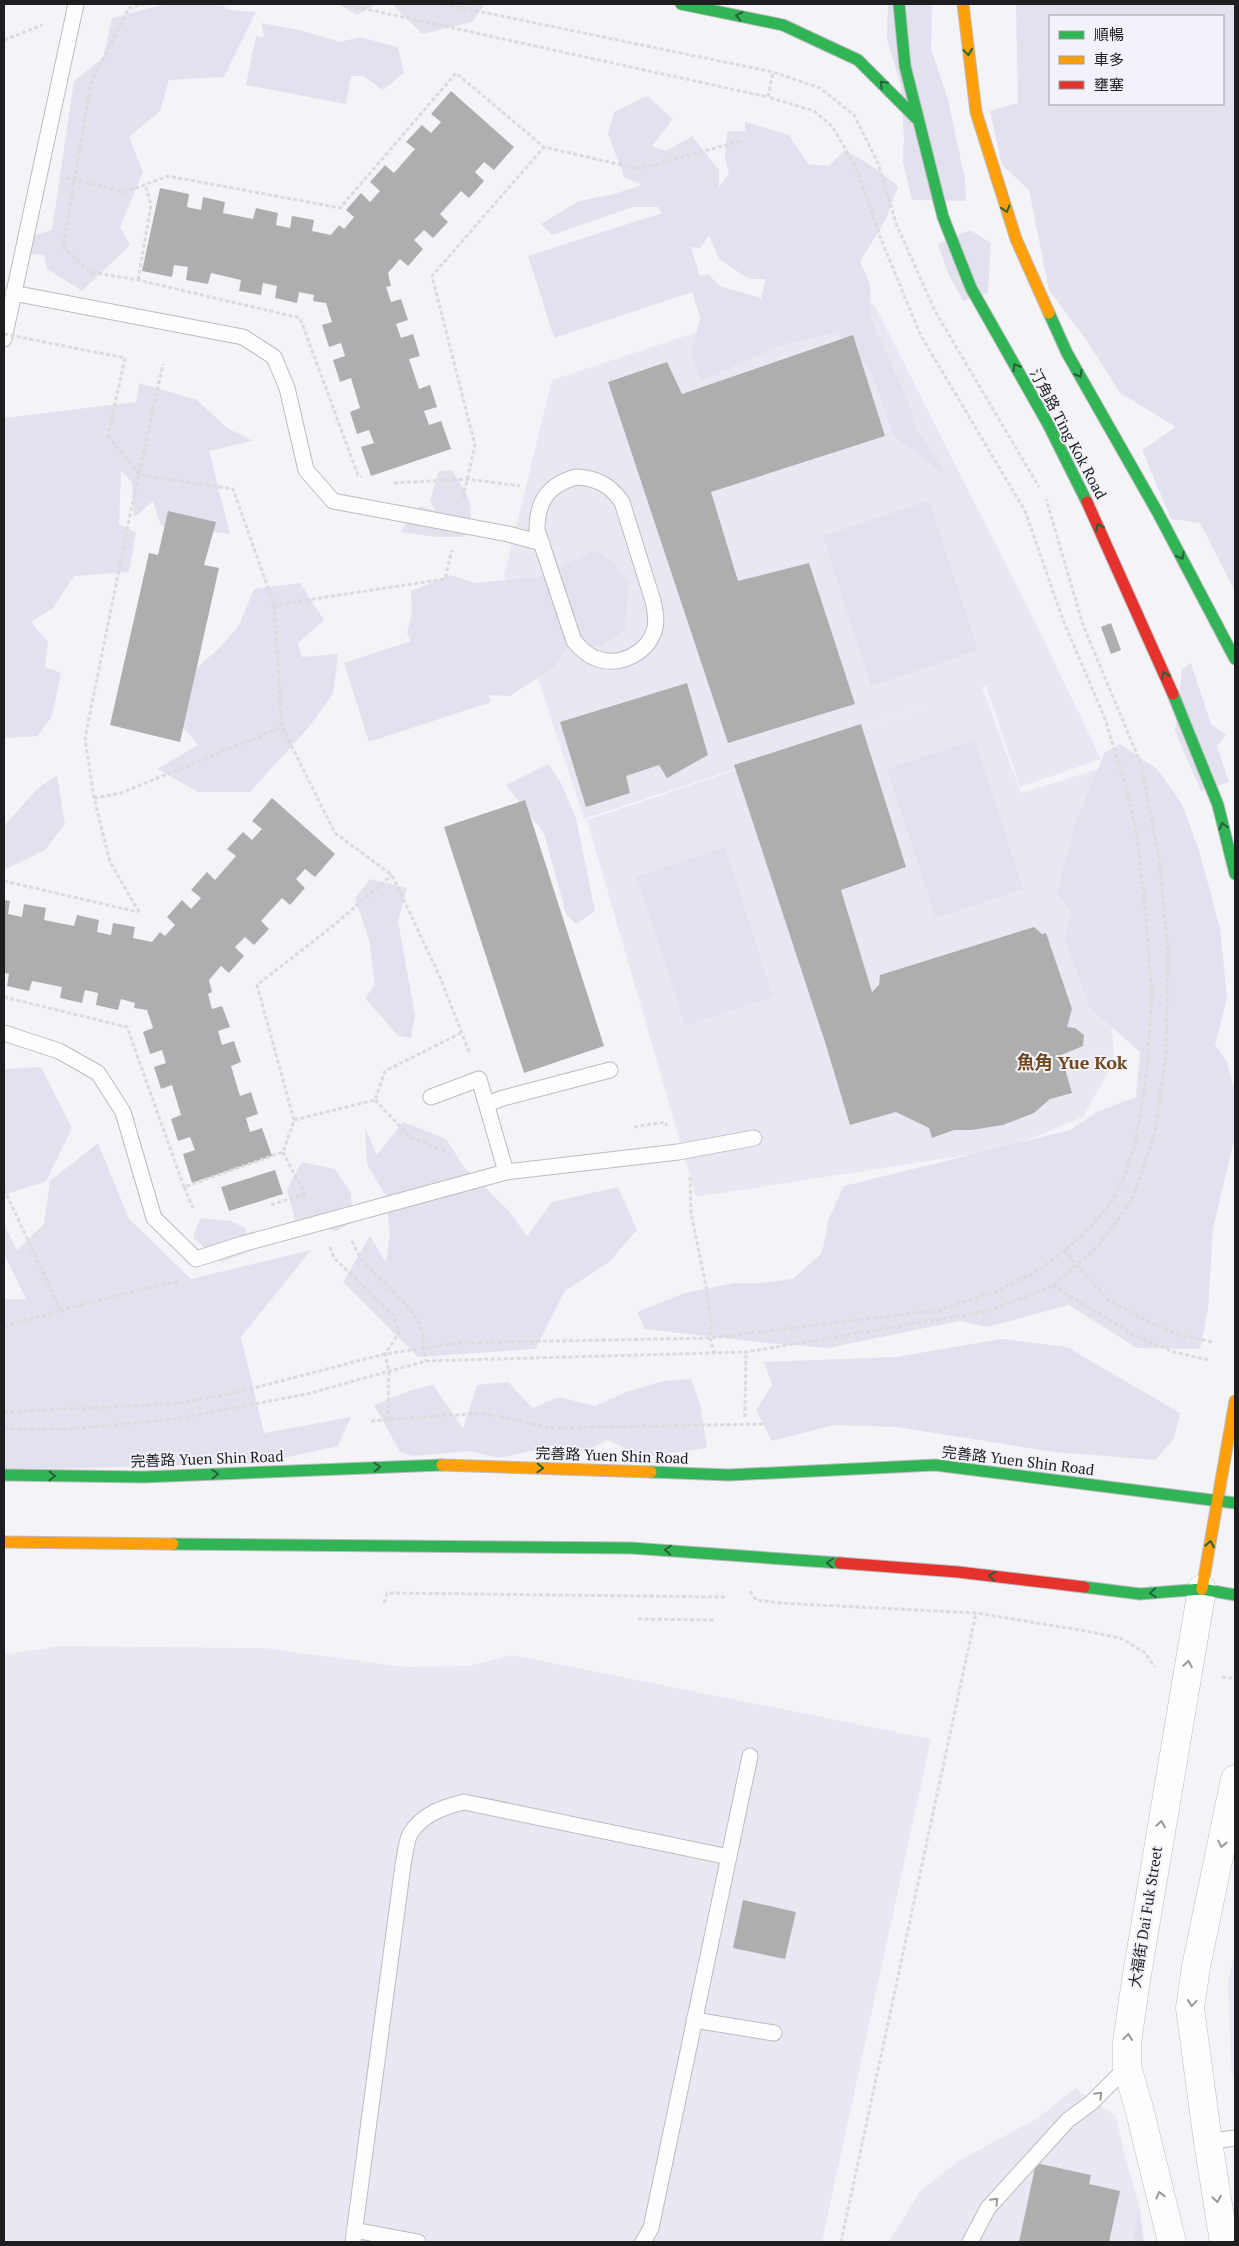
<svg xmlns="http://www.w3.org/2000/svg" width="1239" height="2246" font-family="'PT Serif','Noto Sans TC',serif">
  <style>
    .built { fill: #e8e8f2 }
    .green { fill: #e2e1ee; fill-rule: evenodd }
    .building { fill: #afaeae }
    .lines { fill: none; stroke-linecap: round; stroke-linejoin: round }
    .lane-casing { stroke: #bcbcbf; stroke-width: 17 }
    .street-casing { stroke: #bcbcbf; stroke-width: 29 }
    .fast-casing { stroke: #bcbcbf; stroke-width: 13 }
    .slow-casing { stroke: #bcbcbf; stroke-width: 13 }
    .jam-casing { stroke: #bcbcbf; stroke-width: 13 }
    .path { stroke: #dbdbdc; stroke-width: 3; stroke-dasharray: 4 2.5; stroke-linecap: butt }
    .lane { stroke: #fdfdfe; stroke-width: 15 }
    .street { stroke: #fdfdfe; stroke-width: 28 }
    .fast { stroke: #30b455; stroke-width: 11 }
    .slow { stroke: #ff9f0a; stroke-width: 11 }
    .jam { stroke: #e5322d; stroke-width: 11 }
    .path-bridge { stroke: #dbdbdc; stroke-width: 3; stroke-dasharray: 4 2.5; stroke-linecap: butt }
    .oneway { stroke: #266238 }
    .oneway2 { stroke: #99999b }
    .labels { text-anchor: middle; stroke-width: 4; stroke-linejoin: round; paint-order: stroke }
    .street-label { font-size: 15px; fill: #1e1e21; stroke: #f2f2fa }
    .quarter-label { font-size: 18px; font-weight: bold; fill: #70481c; stroke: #f2f2fa }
  </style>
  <rect width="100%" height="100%" fill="#f4f4f8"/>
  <path class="built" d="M830 288 875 306 1036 624 1101 759 1020 787 986 686 982 687 1021 793 1099 769 1114 1062 1083 1117 1006 1149 696 1197 587 820 953 697 584 819 504 575 552 380Z
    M60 1646 264 1648 405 1667 468 1666 512 1655 931 1739 822 2242H4V1655Z
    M1235 1948V2085L1231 2066 1228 1982Z
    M1075 2088 1116 2116 1127 2163 1139 2205 1132 2242H889L920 2191 960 2160 1038 2118Z"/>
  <path class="green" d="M166 4H221L229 10 256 12 224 77 169 80 160 111 129 137 143 172 120 227 130 245 82 291 47 269 44 255 25 254 24 238 52 230 74 81 103 58 112 18Z
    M338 4H376L357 15Z
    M392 4H485L472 22 422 34Z
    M888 4H932L931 49 948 99 965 180 966 201 912 200 903 163 904 137 901 87 887 39Z
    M1016 4H1235V591L1200 523 1171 519 1142 450 1176 427 1120 393 1087 341 1049 290 1029 190 1002 165 990 111 1018 103ZM1050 16H1223V104H1050Z
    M261 23 299 30 340 42 360 37 398 47 404 73 383 90 363 76H351L346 104 246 85 256 36 264 37Z
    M647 96 673 119 652 146 666 151 692 136 719 170V187L729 174 725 158 727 131H745V122L789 135 808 164 829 166 845 150 869 164 898 186 886 219 860 262 870 284 871 319 907 398 917 430 946 475 894 437 872 373 837 332 784 344 701 380 691 354 700 318 692 292 554 338 528 256 662 213 658 207H633L552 235 541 224 579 201 614 194 642 185 624 177 608 134 614 112ZM709 235 719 259 749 279H766L761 298 720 286 708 274 700 276 691 247 700 248Z
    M970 230 991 243 988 293 963 301 947 271 938 244Z
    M139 383 197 400 227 428 253 441 209 451 230 534 161 526 153 501 134 518 132 482 121 471 119 524 136 532 129 572 74 576 53 608 31 622 48 642 45 667 61 673 52 716 38 736 4 738V418L136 402Z
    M452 470C469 497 477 505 465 537H437L400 532 420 506 435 511 430 501 439 471Z
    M929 501 978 650 871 686 823 536Z
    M594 551 613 561 629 583 625 630 603 645 567 648 553 668 510 696 489 695 491 702 369 742 344 663 411 641 407 633 412 612 411 591 451 575 475 583 538 577Z
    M300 583 324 620 298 643 302 657 338 654 333 694 308 728 250 792H198L157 769 198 745 177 720 185 679 219 648 238 627 254 589Z
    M1191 663 1211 724 1226 735 1217 746 1229 782 1201 791 1175 731 1182 669Z
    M975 740 1023 889 936 918 887 769Z
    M1120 744 1157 769 1182 804 1198 847 1220 928 1227 998 1215 1045 1227 1061 1235 1093V1136L1213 1229 1208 1309 1200 1349 1137 1348 1069 1305 987 1327 959 1321 828 1348 766 1343 645 1329 637 1312 685 1293 734 1283H760L793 1279 822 1253 829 1218 844 1186 1070 1130 1097 1112 1136 1097 1140 1052 1090 1008 1065 939 1071 913 1058 894 1061 875 1076 821 1105 752Z
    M548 764 561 783 576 818 595 911 576 924 566 914 544 833 506 785Z
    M57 775 65 824 45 850 4 870V826L37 789Z
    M725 847 773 997 685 1026 637 877Z
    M370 879 407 888 398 921 415 1015 411 1038 398 1036 365 998 375 985 369 940 355 898Z
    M41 1067 72 1128 46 1181 4 1195V1069Z
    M403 1122 446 1139 464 1167 508 1210 527 1236 552 1202 618 1187 637 1230 609 1262 565 1291 535 1349 418 1357 343 1282 370 1236 386 1263 390 1234 386 1196 367 1164 365 1128 377 1155Z
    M98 1143 129 1219 191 1279 311 1250 241 1337 264 1433 351 1417 338 1446 261 1463 4 1470V1299H26L4 1254V1224L17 1250 44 1224 50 1181Z
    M302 1162 335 1169 351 1193 353 1222 336 1231 295 1220 287 1189Z
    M200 1218 231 1221 245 1228 246 1253 221 1262 193 1238Z
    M1001 1339 1067 1347 1180 1413 1174 1439 1155 1460 1054 1452 897 1427 834 1425 772 1441 756 1410 772 1385 764 1362 896 1357Z
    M691 1379 700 1403 707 1448 643 1457 608 1440 591 1448 531 1451 499 1458 468 1451 412 1456 400 1452 374 1405 411 1390 433 1385 463 1428 477 1385 508 1382 533 1408 559 1397 595 1406 624 1393 663 1381Z
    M1139 2205 1144 2242H1132Z"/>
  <path class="building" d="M451 91 514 147 494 170 484 162 475 172 484 181 469 198 461 191 440 214 448 222 433 238 424 230 414 240 423 249 408 266 400 259 388 273 391 286 386 287 391 302 401 299 408 320 396 324 401 338 413 334 420 356 409 359 419 389 430 385 437 407 424 411 429 425 441 421 451 449 371 476 361 447 374 443 369 430 357 434 350 412 360 408 351 378 340 382 333 360 345 356 341 343 329 347 322 325 332 322 326 303 313 301 314 295 299 292 297 303 275 298 277 286 263 283 261 295 239 291 241 280 211 273 208 284 186 280 188 267 174 265 172 277 142 271 160 188 189 194 187 207 201 210 203 197 225 202 223 213 253 219 256 208 278 213 276 225 290 228 292 216 314 220 312 231 331 235 339 225 344 229 354 217 346 210 361 193 370 202 380 191 370 182 385 165 394 173 415 149 406 142 422 125 431 133 441 122 431 114Z
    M853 335 885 436 711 492 738 581 809 563 855 704 728 743 608 382 667 362 682 394Z
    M168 511 216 522 204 565 219 568 180 742 110 725 149 553 158 555Z
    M1111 623 1121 650 1111 654 1101 627Z
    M687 683 708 755 667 778 659 765 626 776 630 793 586 807 560 722Z
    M861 724 906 867 841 890 872 992 879 985 880 975 1034 927 1042 934 1046 933 1072 1009 1067 1027 1075 1028 1084 1035 1083 1046 1061 1055 1072 1093 1050 1099 1034 1113 1003 1125 971 1130H954L932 1138 929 1128 896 1112 850 1125 825 1042 734 765Z
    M272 798 335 854 315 877 305 869 296 879 305 888 290 905 282 898 261 921 269 929 254 945 245 937 235 947 244 956 229 973 221 966 209 980 212 992 208 994 212 1009 222 1006 230 1027 218 1031 222 1045 234 1041 241 1062 231 1066 240 1096 251 1092 258 1114 246 1118 250 1132 262 1128 272 1156 192 1183 183 1154 195 1150 190 1137 178 1141 171 1119 181 1115 172 1085 161 1089 154 1067 166 1063 162 1050 150 1054 143 1032 153 1028 147 1010 134 1008 135 1003 121 999 118 1010 96 1005 98 993 85 990 82 1003 60 998 62 987 32 981 29 991 7 986 9 974 4 973V900L10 901 8 914 22 917 24 904 46 908 44 920 74 926 77 915 99 920 97 932 111 935 113 923 135 927 133 938 152 942 160 932 165 936 175 925 167 917 182 900 191 909 201 898 191 890 207 872 215 880 236 856 227 849 243 832 252 840 262 829 252 821Z
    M525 800 604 1046 524 1073 444 827Z
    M275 1170 283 1194 229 1211 221 1187Z
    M743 1900 796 1912 785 1959 733 1948Z
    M1036 2163 1091 2175 1089 2184 1120 2191 1109 2242H1019Z"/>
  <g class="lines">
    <g class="lane-casing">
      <path id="lane" d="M13 293 243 337 274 357 287 388 306 470 333 501 508 534 542 543
        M4 339 76 4
        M576 477C597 478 610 485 622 502L653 601C655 610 657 618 655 628 649 653 619 668 595 658 587 655 580 648 574 641L537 530C537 501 548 485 576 477Z
        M4 1033 59 1051 98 1073 123 1112 154 1218 196 1259 242 1244 506 1172 678 1152 754 1138
        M431 1097 479 1079 506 1172
        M487 1104 503 1098 610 1070
        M694 2020 774 2033
        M1208 2142 1235 2138
        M354 2230 418 2242
        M353 2242 403 1865C405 1856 406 1842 410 1834 422 1814 444 1807 464 1802L729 1857
        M643 2242 651 2228 750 1756
        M970 2242 988 2208 1068 2120 1091 2103 1127 2067"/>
    </g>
    <g class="street-casing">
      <path id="street" d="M1172 2242 1139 2108 1127 2067V2043L1136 1980 1202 1589
        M1224 2242 1208 2142 1190 2008 1196 1967 1235 1779"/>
    </g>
    <g class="fast-casing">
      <path id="fast" d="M681 4 783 25 858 60 917 119
        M899 4 905 66 943 217 971 288 1048 424 1087 502
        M1049 313 1067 353 1158 513 1235 659
        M1173 694 1218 805 1235 874
        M651 1472 729 1475 935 1465 1235 1503
        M4 1475 144 1477 442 1465
        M173 1544 631 1548 840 1563
        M1084 1587 1140 1594 1202 1589 1235 1595"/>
    </g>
    <g class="slow-casing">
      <path id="slow" d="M963 4 976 112 1016 239 1049 313
        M442 1465 651 1472
        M4 1542 173 1544
        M1202 1589 1235 1401"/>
    </g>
    <g class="jam-casing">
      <path id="jam" d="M1087 502 1173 694
        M840 1563 958 1572 1084 1587"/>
    </g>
    <path class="path" d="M145 4 129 8 91 83 63 247 90 272 138 280 300 318 358 475 362 477
      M343 4 768 97
      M443 4 773 72 820 88 854 115 878 163 897 226 935 311 1039 487
      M4 40 43 25
      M66 178 125 192 168 176 340 208 456 73 544 147 639 169 740 141
      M138 280 151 205 145 184
      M108 436 140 475 233 489 274 605 445 579 452 550
      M394 483 467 479 520 486
      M463 498 475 445 432 276 544 147
      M274 605 282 727 335 833 392 875 440 977 470 1054
      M94 798 121 793 282 727
      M4 881 138 912
      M139 912 110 862 94 798 85 738 131 510 163 364
      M4 997 127 1027 184 1187 283 1152 294 1120 375 1100 385 1071 461 1033
      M375 1100 411 1138 445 1151
      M294 1120 257 985 334 925 392 875
      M634 1127 665 1122 667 1126
      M283 1152 307 1199
      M690 1177 691 1213 706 1286 711 1320 710 1338 714 1352
      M184 1187 193 1208
      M4 1189 61 1311
      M271 1205 304 1194
      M352 1241C364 1274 403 1291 419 1324 424 1334 423 1350 426 1361
      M330 1247 334 1258 393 1315 399 1333 385 1354 389 1371 388 1420
      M1064 1250 1108 1300 1159 1327 1180 1335 1212 1342
      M1053 1286 1136 1336 1174 1352 1209 1360
      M4 1326 134 1291 180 1281
      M4 1412 173 1404 238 1392 385 1354 457 1343 710 1338 939 1310 994 1292 1041 1269 1084 1234 1111 1203 1126 1172 1136 1141 1147 1071 1152 994 1145 907 1137 837 1127 790 1105 719 1063 620 1025 511 920 334 881 239 856 167 832 126 814 111 768 97 773 72
      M745 1417 746 1352
      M371 1421 482 1413 551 1428 764 1424
      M4 1429H72L175 1419 307 1394 426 1361 746 1352 988 1311 1053 1286 1098 1246 1132 1200 1155 1133 1166 1052 1168 950 1159 859 1141 764 1083 625 1046 499
      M750 1591 756 1600 780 1603 976 1613 1086 1631 1120 1638 1129 1643 1145 1653 1155 1667
      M384 1603 387 1593 726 1597
      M638 1619 716 1620
      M1222 1677 1233 1678
      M841 2242 976 1613"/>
    <use href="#lane" class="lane"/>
    <use href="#street" class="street"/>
    <use href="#fast" class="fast"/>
    <use href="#slow" class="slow"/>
    <use href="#jam" class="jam"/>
    <path class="path-bridge" d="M4 334 125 358 108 436"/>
  </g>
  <defs><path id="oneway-chevron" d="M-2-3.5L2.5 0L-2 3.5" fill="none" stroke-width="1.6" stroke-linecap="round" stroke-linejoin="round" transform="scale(1.25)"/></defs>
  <g class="oneway">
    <use href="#oneway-chevron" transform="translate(739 16) rotate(-168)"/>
    <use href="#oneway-chevron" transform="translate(968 52) rotate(82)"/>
    <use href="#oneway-chevron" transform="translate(883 84) rotate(-135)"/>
    <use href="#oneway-chevron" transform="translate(1006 209) rotate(73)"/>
    <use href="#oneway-chevron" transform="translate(1016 367) rotate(-120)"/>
    <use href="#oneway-chevron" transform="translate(1079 374) rotate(60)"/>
    <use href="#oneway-chevron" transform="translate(1099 527) rotate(-114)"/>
    <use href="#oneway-chevron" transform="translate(1181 556) rotate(62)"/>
    <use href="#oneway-chevron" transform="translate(1165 675) rotate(-113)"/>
    <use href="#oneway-chevron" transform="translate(1223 826) rotate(-104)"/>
    <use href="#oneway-chevron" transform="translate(377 1467) rotate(-2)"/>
    <use href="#oneway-chevron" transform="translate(540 1468) rotate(2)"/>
    <use href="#oneway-chevron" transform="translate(215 1474) rotate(-2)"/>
    <use href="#oneway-chevron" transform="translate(52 1476) rotate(1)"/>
    <use href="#oneway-chevron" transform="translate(1210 1544) rotate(-80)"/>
    <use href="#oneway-chevron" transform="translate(668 1550) rotate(-176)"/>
    <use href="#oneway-chevron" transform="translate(830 1563) rotate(-176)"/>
    <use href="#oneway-chevron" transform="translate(992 1576) rotate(-173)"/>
    <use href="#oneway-chevron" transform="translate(1153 1593) rotate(175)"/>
  </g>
  <g class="oneway2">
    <use href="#oneway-chevron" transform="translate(1188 1664) rotate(-80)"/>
    <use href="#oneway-chevron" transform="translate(1161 1824) rotate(-81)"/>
    <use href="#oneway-chevron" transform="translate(1222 1844) rotate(102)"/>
    <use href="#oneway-chevron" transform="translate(1192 2003) rotate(95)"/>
    <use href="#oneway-chevron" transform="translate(1128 2037) rotate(-83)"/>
    <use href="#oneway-chevron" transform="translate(1099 2095) rotate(-45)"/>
    <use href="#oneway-chevron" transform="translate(1160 2195) rotate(-104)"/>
    <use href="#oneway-chevron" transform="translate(1217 2199) rotate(81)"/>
    <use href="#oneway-chevron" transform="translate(995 2201) rotate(-47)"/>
  </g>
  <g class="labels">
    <g class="street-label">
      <text transform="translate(1068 434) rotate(62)" y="5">汀角路 Ting Kok Road</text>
      <text transform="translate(612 1456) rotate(2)" y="5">完善路 Yuen Shin Road</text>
      <text transform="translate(207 1459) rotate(-2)" y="5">完善路 Yuen Shin Road</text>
      <text transform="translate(1018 1461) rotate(7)" y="5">完善路 Yuen Shin Road</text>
      <text transform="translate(1146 1917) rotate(-81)" y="5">大福街 Dai Fuk Street</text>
    </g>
    <g class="quarter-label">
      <text x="1072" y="1069">魚角 Yue Kok</text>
    </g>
  </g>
  <rect width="1239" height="2246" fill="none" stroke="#1e1e21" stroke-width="10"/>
  <rect x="1049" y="15" width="175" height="90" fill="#f2f2fa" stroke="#9d9da3"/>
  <rect x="1059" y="31" width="25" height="8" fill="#30b455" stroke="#9d9da3"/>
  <text x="1094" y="40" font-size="15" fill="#1e1e21">順暢</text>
  <rect x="1059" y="56" width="25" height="8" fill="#ff9f0a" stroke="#9d9da3"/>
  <text x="1094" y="65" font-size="15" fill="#1e1e21">車多</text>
  <rect x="1059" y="81" width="25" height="8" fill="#e5322d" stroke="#9d9da3"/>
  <text x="1094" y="90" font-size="15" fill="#1e1e21">壅塞</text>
</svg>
